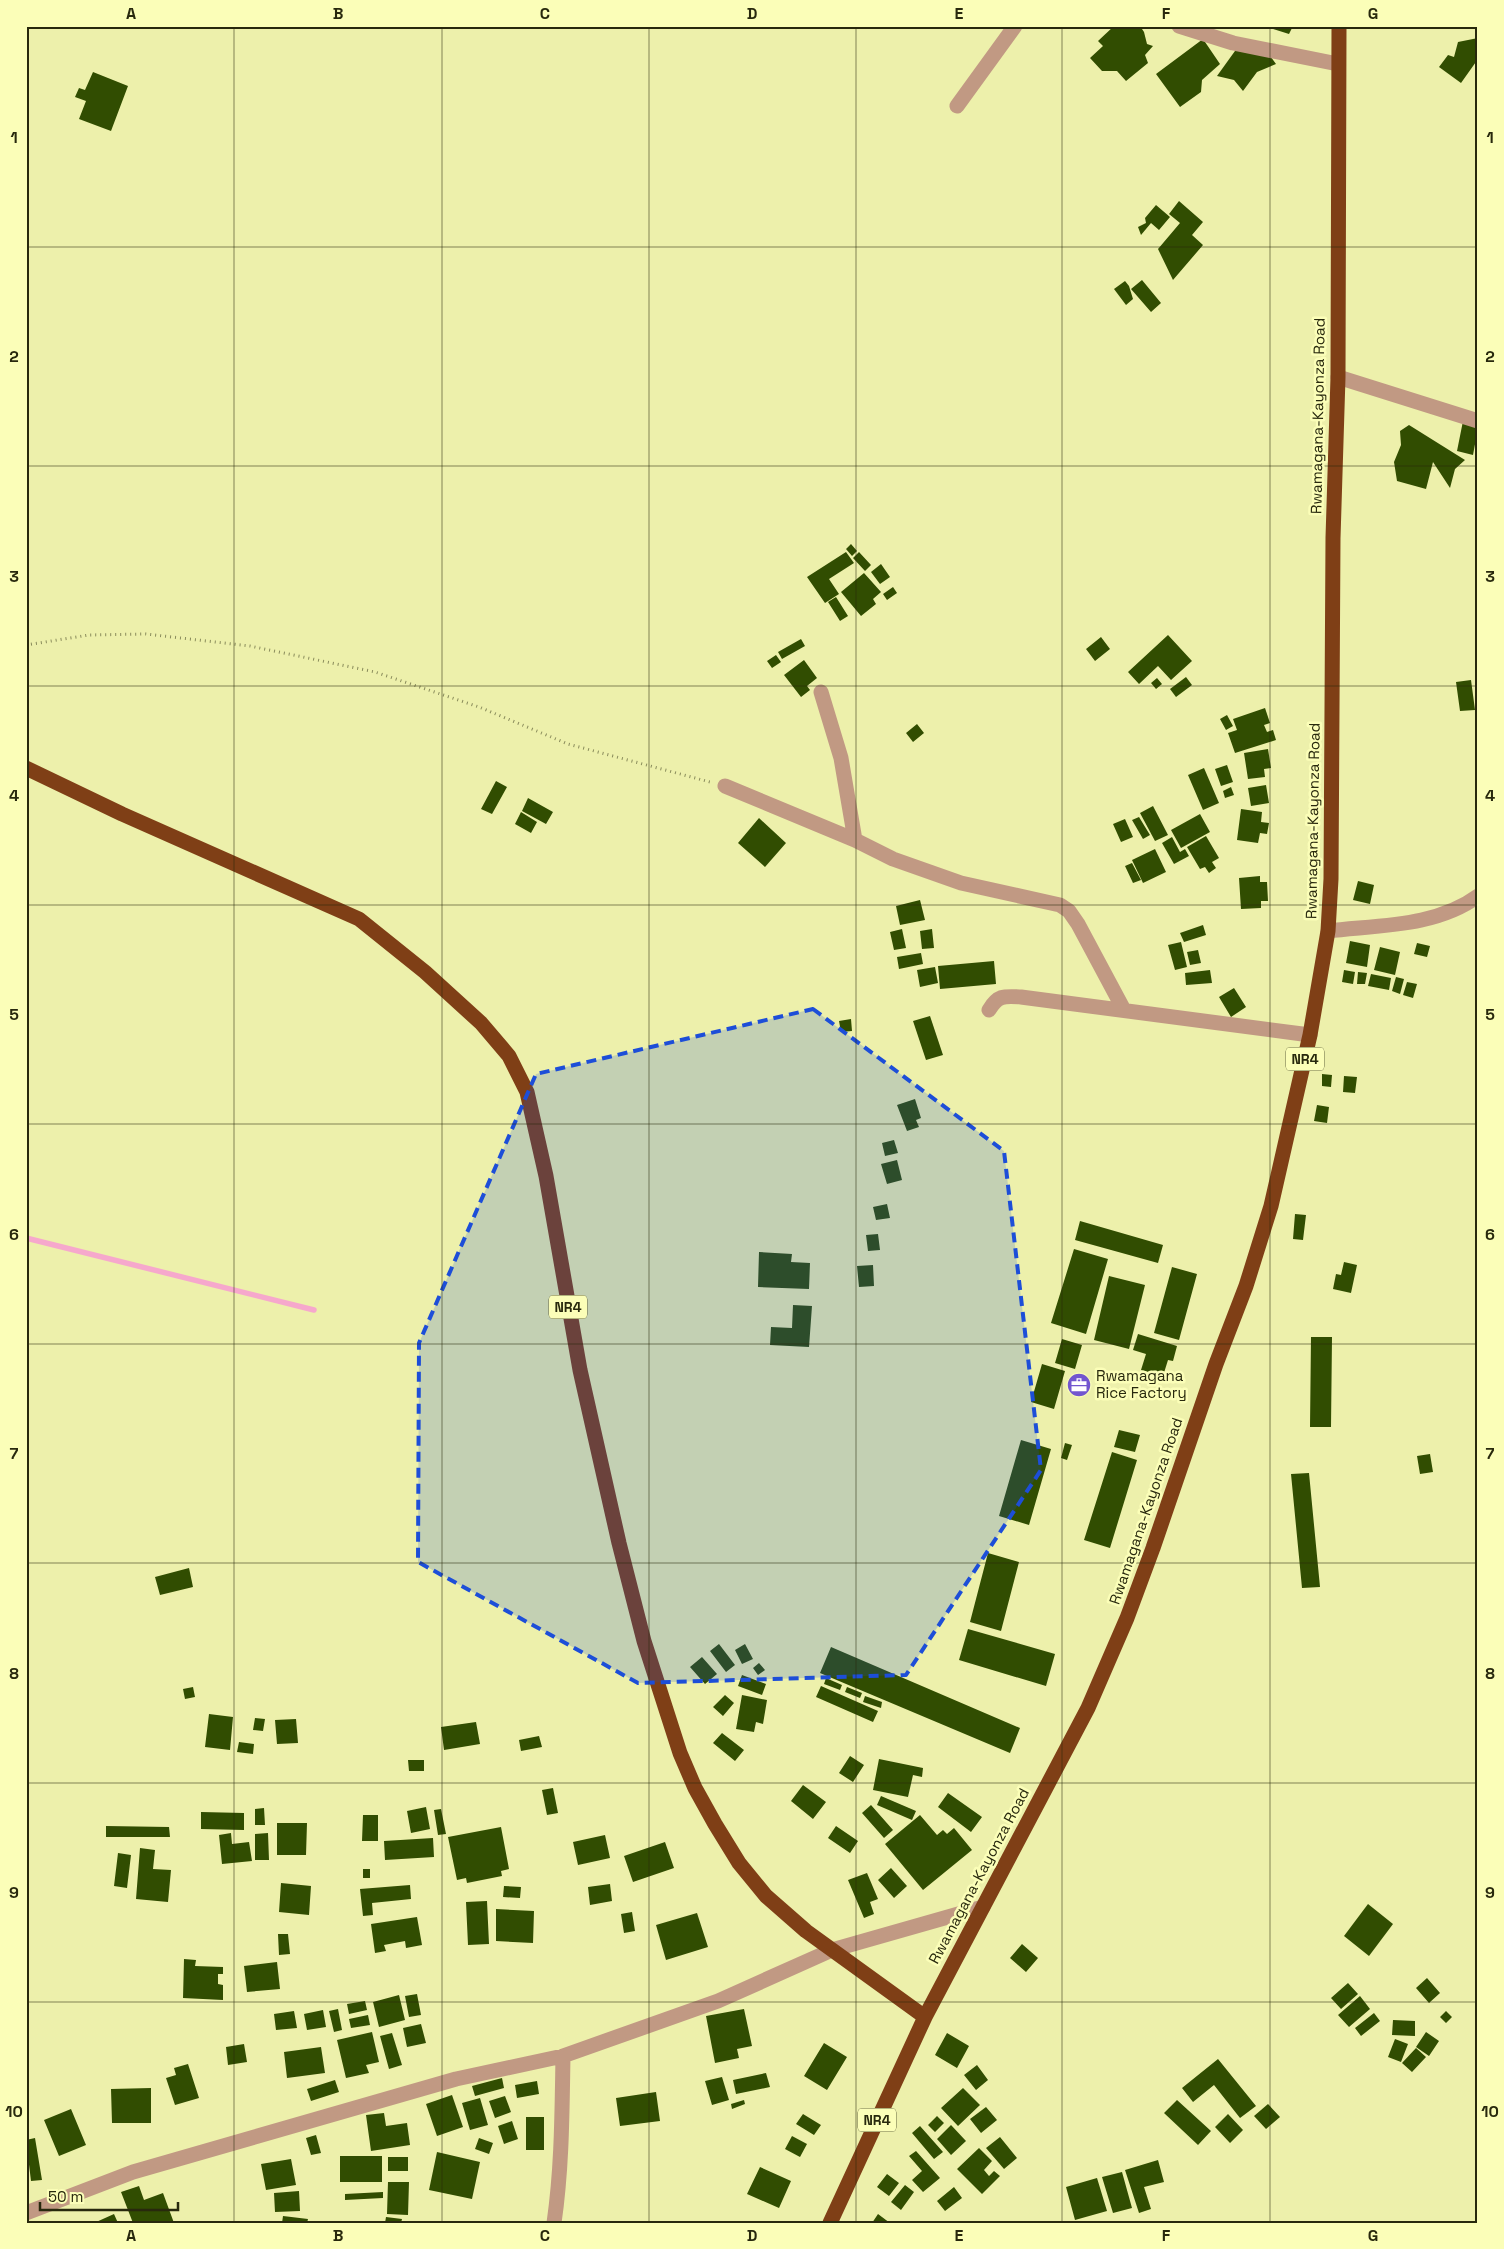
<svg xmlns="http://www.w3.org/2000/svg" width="1504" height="2249" font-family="'Space Grotesk',sans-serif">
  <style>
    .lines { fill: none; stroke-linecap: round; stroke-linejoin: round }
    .stream { stroke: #f6a8cc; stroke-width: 5.5 }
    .building { fill: #314d01 }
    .path { stroke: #898b5b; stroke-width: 3; stroke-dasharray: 1 4; stroke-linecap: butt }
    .minor { stroke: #c19983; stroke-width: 15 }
    .highway { stroke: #7f3f16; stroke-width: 15 }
    .marked { fill: #1d4ed8; fill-opacity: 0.2; stroke: #1d4ed8; stroke-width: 4; stroke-dasharray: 10 6; stroke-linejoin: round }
    .grid { fill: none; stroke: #28290d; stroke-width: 1; stroke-opacity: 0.55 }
    .labels { text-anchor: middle; stroke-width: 5; stroke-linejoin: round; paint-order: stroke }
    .shield { fill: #fbfeb8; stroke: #676940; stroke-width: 1 }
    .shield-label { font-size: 14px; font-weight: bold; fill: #28290d }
    .street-label { font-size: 15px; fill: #28290d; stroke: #fbfeb8 }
    .poi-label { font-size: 15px; fill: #28290d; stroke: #fbfeb8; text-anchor: start }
    .neatline { fill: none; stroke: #28290d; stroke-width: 2 }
    .grid-label { font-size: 16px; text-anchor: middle; font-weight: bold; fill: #28290d }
  </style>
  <rect width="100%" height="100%" fill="#edf0ab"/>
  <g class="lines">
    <path class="stream" d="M26 1238 314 1310"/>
  </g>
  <path class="building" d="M1114 26H1140L1144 32 1147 44 1153 46 1145 55 1148 63 1126 81 1117 71H1102L1090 58 1103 46 1098 41Z
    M1264 26H1293L1289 34Z
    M1478 38V59L1461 83 1439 67 1448 55 1454 57 1458 42Z
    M1203 39 1220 64 1202 80 1201 92 1180 107 1156 74Z
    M1240 44 1268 53 1276 64 1257 72 1243 91 1234 80 1217 76Z
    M93 72 128 86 111 131 79 119 86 101 75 97 79 88 85 90Z
    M1179 201 1203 222 1192 235 1203 245 1173 280 1158 249 1180 223 1169 214Z
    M1156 205 1170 217 1159 230 1151 223 1141 235 1138 227 1146 223 1145 218Z
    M1142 280 1161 303 1151 312 1131 289Z
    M1125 281 1129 286 1133 299 1126 305 1114 289Z
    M1463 421 1478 428 1473 455 1457 451Z
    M1409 425 1465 460 1455 469 1450 488 1433 462 1426 489 1397 481 1394 462 1401 445 1400 431Z
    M851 544 857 551 852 556 846 549Z
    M846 552 854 563 829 579 839 594 825 603 807 577Z
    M859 552 871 565 865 571 853 558Z
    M881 564 890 577 880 584 871 572Z
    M864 573 881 592 873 599 876 604 861 616 841 592Z
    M893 587 897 593 887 600 883 594Z
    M836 597 848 616 840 621 828 602Z
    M1168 635 1192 661 1171 680 1158 666 1139 684 1128 672Z
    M1101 637 1110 649 1095 661 1086 649Z
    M801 639 805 646 782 659 778 652Z
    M776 655 781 662 772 668 767 661Z
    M804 660 817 678 807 686 810 690 801 697 784 675Z
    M1186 677 1192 685 1176 697 1170 689Z
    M1157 678 1162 684 1156 689 1151 683Z
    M1471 680 1475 710 1460 711 1456 682Z
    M1265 708 1270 723 1264 725 1267 732 1273 730 1276 740 1235 753 1228 733 1237 730 1233 719Z
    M1227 715 1233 726 1226 730 1220 719Z
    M917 724 924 733 913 742 906 733Z
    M1268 749 1271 768 1264 769 1265 777 1248 779 1244 753Z
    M1227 765 1233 782 1221 786 1215 769Z
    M1204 768 1219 803 1203 810 1188 775Z
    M496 781 507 787 492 814 481 809Z
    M1266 785 1269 803 1251 806 1248 788Z
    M1231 787 1234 795 1225 798 1223 791Z
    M528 798 553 812 546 824 522 811Z
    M1153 806 1168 835 1155 841 1140 813Z
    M1241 809 1262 812 1261 822 1269 823 1267 834 1260 833 1258 843 1237 840Z
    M521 812 537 822 531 833 515 824Z
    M1200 814 1210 832 1181 848 1171 830Z
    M1139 817 1150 835 1143 839 1132 820Z
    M759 818 786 843 765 867 738 843Z
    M1125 819 1133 837 1121 842 1113 824Z
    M1206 836 1219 858 1212 862 1216 868 1209 873 1205 867 1200 869 1187 847Z
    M1172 837 1180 852 1185 849 1189 856 1174 864 1162 843Z
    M1155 849 1166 872 1143 883 1132 860Z
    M1132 863 1141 880 1133 883 1125 866Z
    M1260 876V882H1267L1268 901H1261V908L1241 909 1239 878Z
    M1358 881 1374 885 1370 904 1353 900Z
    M920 900 925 920 900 925 896 906Z
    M1203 925 1206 935 1184 942 1180 933Z
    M902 929 906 948 894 950 890 932Z
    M932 929 934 948 922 949 920 931Z
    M1350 941 1370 945 1367 967 1346 963Z
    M1181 942 1187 967 1175 970 1168 945Z
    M1417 943 1430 946 1427 957 1414 954Z
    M1380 947 1400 952 1395 975 1374 970Z
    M1198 950 1201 963 1190 965 1187 952Z
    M921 953 923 964 899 969 897 957Z
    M994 961 996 984 940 989 938 966Z
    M935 967 938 983 920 987 917 970Z
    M1210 970 1212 983 1186 985 1185 973Z
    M1344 970 1355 972 1353 984 1342 982Z
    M1358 972 1367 973 1365 984H1357Z
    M1371 974 1391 978 1389 990 1368 986Z
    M1396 977 1404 979 1400 994 1392 991Z
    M1407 982 1417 984 1413 998 1403 995Z
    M1234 988 1246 1007 1231 1017 1219 997Z
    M930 1016 943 1055 926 1060 913 1021Z
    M851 1019 852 1031 841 1032 839 1021Z
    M1322 1074 1332 1075 1331 1087 1322 1086Z
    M1344 1076 1357 1077 1355 1093 1343 1092Z
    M915 1099 921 1118 916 1120 919 1127 907 1131 897 1105Z
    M1317 1105 1329 1107 1327 1123 1314 1121Z
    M894 1140 898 1153 885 1156 882 1143Z
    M897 1160 902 1180 887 1184 881 1164Z
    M887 1204 890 1218 876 1220 873 1207Z
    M1295 1214 1306 1215 1303 1240 1293 1239Z
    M1080 1221 1163 1245 1158 1263 1075 1240Z
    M878 1234 880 1250 868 1251 866 1235Z
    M1074 1249 1108 1259 1086 1334 1051 1323Z
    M759 1252 792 1254 791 1262 810 1263 809 1289 758 1287Z
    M1344 1262 1357 1265 1351 1293 1333 1289 1336 1274 1341 1275Z
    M873 1265 874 1286 859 1287 857 1266Z
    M1172 1267 1197 1274 1179 1340 1154 1333Z
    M1109 1276 1145 1285 1129 1349 1094 1340Z
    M793 1305 812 1306 809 1347 770 1345 771 1327 792 1328Z
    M1138 1334 1177 1346 1173 1361 1168 1360 1163 1376 1141 1370 1146 1354 1133 1350Z
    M1311 1337H1332L1331 1427H1310Z
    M1062 1339 1082 1345 1075 1369 1055 1363Z
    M1042 1364 1065 1371 1054 1409 1031 1402Z
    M1119 1430 1140 1435 1135 1452 1114 1447Z
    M1021 1440 1051 1449 1029 1525 999 1516Z
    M1065 1443 1072 1445 1067 1460 1061 1458Z
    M1112 1452 1137 1460 1110 1548 1084 1540Z
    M1430 1454 1433 1472 1420 1474 1417 1456Z
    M1309 1473 1320 1587 1302 1588 1291 1474Z
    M988 1553 1019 1562 1001 1631 970 1622Z
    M189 1568 193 1587 160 1595 155 1577Z
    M968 1629 1055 1654 1046 1686 959 1660Z
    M719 1644 735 1665 726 1672 710 1651Z
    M745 1644 753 1659 742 1664 735 1650Z
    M831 1647 1020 1728 1010 1753 820 1673Z
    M702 1657 717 1674 705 1684 690 1667Z
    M759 1663 765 1670 758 1675 753 1668Z
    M742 1675 766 1684 762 1695 738 1686Z
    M826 1678 842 1685 840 1690 824 1684Z
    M821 1686 878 1711 873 1722 816 1697Z
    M193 1687 195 1697 185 1699 183 1689Z
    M847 1687 862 1693 860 1698 845 1692Z
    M725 1695 734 1703 723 1716 713 1707Z
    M742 1695 767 1700 763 1724 756 1722 754 1732 736 1729Z
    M865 1696 882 1702 881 1708 863 1702Z
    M209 1714 233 1717 230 1750 205 1747Z
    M255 1718 265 1719 263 1731 253 1730Z
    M296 1719 298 1743 277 1744 275 1720Z
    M476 1722 480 1744 444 1750 441 1727Z
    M722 1733 744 1750 735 1761 713 1743Z
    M539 1736 542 1747 521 1751 519 1740Z
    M239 1742 254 1744 253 1754 237 1752Z
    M850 1756 864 1765 853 1782 839 1773Z
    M879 1759 923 1768 922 1777 913 1775 908 1797 873 1790Z
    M408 1760H424V1771H409Z
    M803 1785 826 1802 813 1819 791 1801Z
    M553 1788 558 1813 547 1815 542 1790Z
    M948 1793 982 1817 971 1832 938 1807Z
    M881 1796 916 1811 912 1820 877 1805Z
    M871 1805 893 1830 884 1838 862 1813Z
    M426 1807 430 1829 411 1833 407 1811Z
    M264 1808 265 1825H255V1809Z
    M441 1809 446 1834 438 1835 434 1810Z
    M201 1812 244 1813V1830L201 1829Z
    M363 1815H378V1841H362Z
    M920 1815 937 1835 943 1830 947 1834 954 1828 972 1850 923 1890 885 1844Z
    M277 1823H307L306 1855H277Z
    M106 1826 169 1827 170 1837H106Z
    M836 1826 858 1841 850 1853 828 1838Z
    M501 1827 509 1869 501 1871 502 1876 467 1883 466 1878 457 1880 448 1837Z
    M231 1833 232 1844 249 1842 252 1861 222 1864 219 1835Z
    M268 1833 269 1860H255V1834Z
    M605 1835 610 1858 578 1865 573 1842Z
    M433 1838 434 1857 385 1860 384 1841Z
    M665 1842 674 1868 633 1882 624 1856Z
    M140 1848 155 1850 153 1869 171 1870 168 1902 136 1899Z
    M118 1853 131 1855 127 1888 114 1886Z
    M891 1868 907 1886 894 1898 878 1880Z
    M363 1869H370V1878H363Z
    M867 1873 878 1899 870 1902 874 1914 864 1918 848 1880Z
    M281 1883 311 1886 309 1915 279 1912Z
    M610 1884 612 1901 590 1905 588 1887Z
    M410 1885 411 1899 372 1903 373 1915 363 1916 360 1889Z
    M504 1886 521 1887 520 1898 503 1897Z
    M487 1901 489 1944 468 1945 466 1902Z
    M1368 1904 1393 1924 1369 1956 1344 1936Z
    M496 1909 534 1911 533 1943 496 1941Z
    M632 1912 635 1931 624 1933 621 1914Z
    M697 1913 708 1947 666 1960 656 1925Z
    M417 1917 422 1945 406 1948 405 1941 384 1945 386 1951 375 1953 371 1924Z
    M278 1934H288L290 1954 279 1955Z
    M1022 1944 1038 1958 1026 1972 1010 1958Z
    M184 1959 196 1960 195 1966 223 1967V1974H218V1984L223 1985V2000L183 1998Z
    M277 1962 280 1989 247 1992 244 1966Z
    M1427 1978 1440 1993 1429 2003 1416 1988Z
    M1348 1983 1358 1994 1341 2009 1331 1998Z
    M417 1994 421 2015 409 2017 405 1996Z
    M399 1995 405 2020 379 2027 373 2002Z
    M1360 1996 1370 2009 1349 2027 1338 2015Z
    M365 2001 367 2010 349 2014 347 2004Z
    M338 2009 342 2030 334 2032 329 2011Z
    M744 2009 752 2046 737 2049 739 2058 715 2063 706 2016Z
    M323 2010 326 2027 307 2030 304 2014Z
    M294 2011 297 2028 276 2030 274 2014Z
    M1446 2011 1452 2017 1446 2023 1440 2017Z
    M1374 2013 1380 2021 1361 2036 1355 2028Z
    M368 2015 370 2025 351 2028 349 2019Z
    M1393 2020 1415 2021V2036L1392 2035Z
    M421 2024 426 2043 407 2047 403 2028Z
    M372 2032 379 2062 366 2065 369 2073 346 2078 337 2040Z
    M1426 2032 1439 2041 1429 2056 1416 2047Z
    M392 2033 402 2065 389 2069 380 2036Z
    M947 2033 969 2046 957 2068 935 2055Z
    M1395 2039 1408 2044 1401 2062 1388 2057Z
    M824 2043 847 2057 827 2090 804 2076Z
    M244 2044 247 2062 228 2065 226 2047Z
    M321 2047 325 2073 287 2078 284 2052Z
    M1416 2048 1426 2057 1412 2072 1402 2063Z
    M1218 2059 1256 2106 1240 2118 1214 2085 1193 2102 1182 2088Z
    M188 2064 199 2098 175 2105 166 2078 176 2075 174 2068Z
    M977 2065 988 2080 976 2090 964 2075Z
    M766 2073 770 2087 736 2094 733 2080Z
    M722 2077 729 2100 712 2105 705 2081Z
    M502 2078 504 2088 475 2096 472 2086Z
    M335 2080 339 2092 311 2101 307 2089Z
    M537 2081 539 2094 517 2098 515 2085Z
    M151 2088V2123H112L111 2089Z
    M963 2088 980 2105 958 2126 941 2108Z
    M656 2092 660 2121 620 2126 616 2098Z
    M452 2095 463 2127 437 2136 426 2104Z
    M505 2096 511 2112 495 2118 489 2101Z
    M480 2098 488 2125 470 2130 462 2103Z
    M744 2100 745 2104 732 2109 731 2104Z
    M1177 2100 1211 2131 1198 2145 1164 2113Z
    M1268 2104 1280 2117 1266 2129 1254 2116Z
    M986 2107 997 2120 981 2133 970 2119Z
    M71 2109 86 2145 59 2156 44 2120Z
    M384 2113 386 2126 407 2123 410 2145 371 2151 366 2115Z
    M803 2114 821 2125 814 2135 796 2124Z
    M1228 2114 1243 2130 1230 2143 1215 2127Z
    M937 2116 944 2123 935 2132 928 2125Z
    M526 2117H544V2150H526Z
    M512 2121 518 2139 504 2144 498 2126Z
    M951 2125 966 2141 951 2155 937 2139Z
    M920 2126 943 2152 934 2159 912 2133Z
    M316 2135 321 2153 311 2155 306 2138Z
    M792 2136 807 2144 800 2157 785 2149Z
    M1000 2137 1017 2158 1004 2169 986 2148Z
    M35 2138 42 2180 31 2181 26 2140Z
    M479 2138 493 2143 489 2154 475 2149Z
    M979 2148 992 2161 984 2170 989 2176 994 2171 1000 2176 982 2194 957 2169Z
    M916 2151 940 2178 923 2192 912 2180 922 2171 909 2156Z
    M437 2152 480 2162 472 2199 429 2190Z
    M340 2156H382V2182H340Z
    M388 2157H408V2171H388Z
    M291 2159 296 2185 266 2190 261 2164Z
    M1158 2160 1164 2182 1144 2187 1151 2209 1139 2213 1125 2170Z
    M760 2167 791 2181 779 2208 747 2194Z
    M1122 2172 1132 2208 1113 2213 1102 2177Z
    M887 2174 899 2183 889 2196 877 2187Z
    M1097 2178 1107 2211 1075 2220 1066 2187Z
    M388 2182H409L408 2215 387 2214Z
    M905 2185 914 2192 901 2210 891 2202Z
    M139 2186 144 2200 163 2193 174 2223H133L121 2192Z
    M954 2187 962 2198 945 2211 937 2201Z
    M299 2191 300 2211 275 2212 274 2193Z
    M383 2192V2198L345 2200V2194Z
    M114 2214 118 2223H94Z
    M878 2214 890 2223H872Z
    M283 2216 308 2219 307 2223H282Z
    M386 2217 402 2219 401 2223H385Z"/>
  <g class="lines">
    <path class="path" d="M26 645 89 635 146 634 250 646 375 672 479 707 568 744 710 782"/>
    <path class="minor" d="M1179 26 1233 43 1338 64
      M957 106 1015 26
      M1338 377 1478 421
      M821 692 841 758 855 840
      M725 786 855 840 893 859 961 883 1060 905 1069 911 1078 924 1124 1010
      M1328 931C1378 925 1436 927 1478 896
      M989 1010C998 995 1004 996 1021 997L1310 1035
      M26 2213 133 2172 456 2079 563 2056 718 2001 832 1950 983 1907
      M554 2223C562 2168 562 2112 563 2056"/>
    <path class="highway" d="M26 768 122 814 359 919 425 972 481 1023 509 1056 527 1092 546 1176 580 1370 619 1543 644 1641 680 1753 695 1788 715 1824 739 1863 766 1896 806 1931 925 2017
      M830 2223 925 2017 1088 1708 1127 1618 1153 1548 1216 1364 1246 1286 1271 1206 1310 1035 1328 931 1331 879 1333 538 1338 377 1339 26"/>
  </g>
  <path class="marked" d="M813 1009 1004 1151 1041 1470 906 1675 638 1683 418 1562 419 1343 536 1074Z"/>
  <path class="grid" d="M234 26V2223M442 26V2223M649 26V2223M856 26V2223M1062 26V2223M1270 26V2223M26 247H1478M26 466H1478M26 686H1478M26 905H1478M26 1124H1478M26 1344H1478M26 1563H1478M26 1783H1478M26 2002H1478"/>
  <defs>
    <g id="office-disc" transform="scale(1.25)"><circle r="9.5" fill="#7256cf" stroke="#fbfeb8"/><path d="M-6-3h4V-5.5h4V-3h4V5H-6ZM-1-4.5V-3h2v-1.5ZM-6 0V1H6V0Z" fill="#fff"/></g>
  </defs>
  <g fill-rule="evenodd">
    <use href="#office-disc" x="1079" y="1385"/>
  </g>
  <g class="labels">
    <g class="shield">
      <rect x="1286" y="1047.5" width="38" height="23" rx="4"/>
      <rect x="549" y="1295.5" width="38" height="23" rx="4"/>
      <rect x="858" y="2108.5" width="38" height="23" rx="4"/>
    </g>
    <g class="shield-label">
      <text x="1305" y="1064">NR4</text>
      <text x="568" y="1312">NR4</text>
      <text x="877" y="2125">NR4</text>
    </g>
    <g class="street-label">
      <text transform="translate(1318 416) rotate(-89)" y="5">Rwamagana-Kayonza Road</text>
      <text transform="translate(1313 821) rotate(-89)" y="5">Rwamagana-Kayonza Road</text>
      <text transform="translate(1146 1511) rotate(-71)" y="5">Rwamagana-Kayonza Road</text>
      <text transform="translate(979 1876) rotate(-62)" y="5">Rwamagana-Kayonza Road</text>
    </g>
    <g class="poi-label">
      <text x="1096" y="1381">Rwamagana<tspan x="1096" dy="17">Rice Factory</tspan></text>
    </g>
  </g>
  <rect width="1504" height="2249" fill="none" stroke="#fbfeb8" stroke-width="55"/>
  <path d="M40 2202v8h138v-8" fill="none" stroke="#28290d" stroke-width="2.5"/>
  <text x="48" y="2202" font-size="15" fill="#28290d" stroke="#fbfeb8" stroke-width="4" paint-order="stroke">50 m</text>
  <rect x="28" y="28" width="1448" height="2194" class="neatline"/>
  <g class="grid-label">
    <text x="131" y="19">A</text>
    <text x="338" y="19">B</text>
    <text x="545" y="19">C</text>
    <text x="752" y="19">D</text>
    <text x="959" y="19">E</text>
    <text x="1166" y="19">F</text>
    <text x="1373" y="19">G</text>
    <text x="14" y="143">1</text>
    <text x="1490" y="143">1</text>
    <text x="14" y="362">2</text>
    <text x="1490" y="362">2</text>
    <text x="14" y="582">3</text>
    <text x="1490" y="582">3</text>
    <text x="14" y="801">4</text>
    <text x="1490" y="801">4</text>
    <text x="14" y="1020">5</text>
    <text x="1490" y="1020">5</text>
    <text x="14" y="1240">6</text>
    <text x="1490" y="1240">6</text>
    <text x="14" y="1459">7</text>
    <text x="1490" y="1459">7</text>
    <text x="14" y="1679">8</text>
    <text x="1490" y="1679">8</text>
    <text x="14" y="1898">9</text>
    <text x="1490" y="1898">9</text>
    <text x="14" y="2117">10</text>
    <text x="1490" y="2117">10</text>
    <text x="131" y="2241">A</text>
    <text x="338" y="2241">B</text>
    <text x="545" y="2241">C</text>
    <text x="752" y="2241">D</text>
    <text x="959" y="2241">E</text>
    <text x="1166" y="2241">F</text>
    <text x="1373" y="2241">G</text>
  </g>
</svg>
